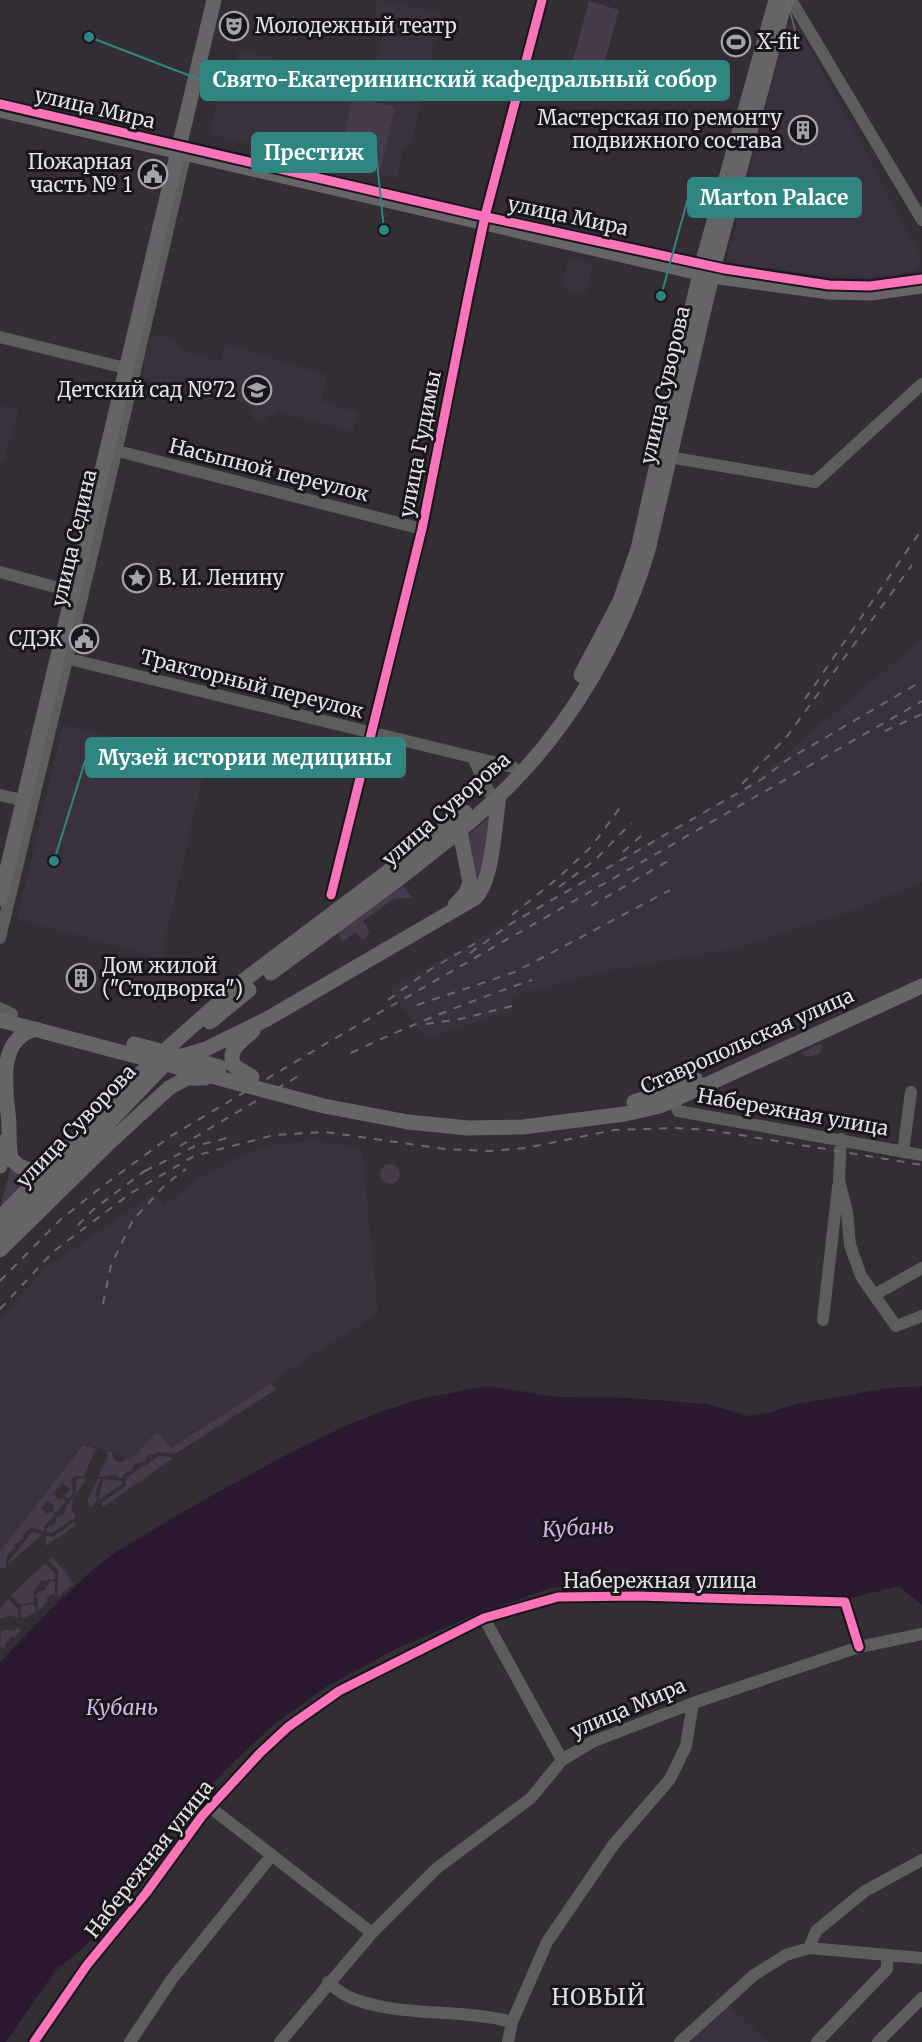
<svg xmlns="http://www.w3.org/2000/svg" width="922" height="2042" font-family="Merriweather,serif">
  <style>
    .built { fill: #3a313e }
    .green { fill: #463a4b }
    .water { fill: #2a1931 }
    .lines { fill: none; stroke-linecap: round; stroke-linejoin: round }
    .minor { stroke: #5e5d5e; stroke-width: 12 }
    .major { stroke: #676468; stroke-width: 15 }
    .tram { stroke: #6a696b; stroke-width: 1.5 }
    .rail { stroke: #6a696b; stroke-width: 2; stroke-dasharray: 8 8; stroke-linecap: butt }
    .major-bridge { stroke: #676468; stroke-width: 15 }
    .cycleway-casing { stroke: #19161a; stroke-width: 13 }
    .cycleway { stroke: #fb73b8; stroke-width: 9 }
    .labels { text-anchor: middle; stroke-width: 6; stroke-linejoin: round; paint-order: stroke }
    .poi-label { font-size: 20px; fill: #e5e1e8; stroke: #19161a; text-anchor: start }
    .street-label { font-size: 20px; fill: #e5e1e8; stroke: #19161a }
    .water-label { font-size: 21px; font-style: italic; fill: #d6b3e8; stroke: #19161a }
    .quarter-label { font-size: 22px; letter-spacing: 1.5px; fill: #e5e1e8; stroke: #19161a }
    .leader { fill: none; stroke: #2f8680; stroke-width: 2 }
    .callout-dot { fill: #2f8680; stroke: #19161a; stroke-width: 2 }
    .callout { fill: #2f8680; stroke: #2f8680; stroke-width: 2 }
    .callout-label { font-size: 21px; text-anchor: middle; font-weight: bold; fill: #fff }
  </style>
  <rect width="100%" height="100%" fill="#322e34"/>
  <path class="built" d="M377 0 440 13 411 145 404 149 397 179 209 134 225 66 234 68 238 50 373 79 386 20 374 17Z
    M789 21 797 24 922 258 913 271 871 278 829 277 726 262Z
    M569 257 593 263 586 294 562 289Z
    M151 335 174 338 180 349 220 362 226 344 327 375 322 401 359 413 353 432 277 411 273 416 269 415 264 423 253 420 251 404 140 379Z
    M0 405 19 410 3 462H0Z
    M922 639V882L861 908 732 949 607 971 511 996 514 1010 425 1038 389 989 748 787Z
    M63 725 172 751 169 764 204 772 161 958 17 919Z
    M319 1141 362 1148 378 1313 170 1448 130 1460 112 1452 83 1444 0 1551V1319L45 1268 155 1193 164 1206 198 1179 243 1154 280 1143Z
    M728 2005 768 2042H690Z"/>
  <path class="green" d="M589 1 619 10 600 78 570 70Z
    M353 97 395 107 381 169 338 160Z
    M483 765 504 770 492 784Z
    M490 816 485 856 480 880C471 870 470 849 467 836Z
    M403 886 413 898H395L363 921 370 931 363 941 355 932 342 942 338 932Z
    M822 1043 820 1053C812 1057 807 1058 800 1053Z
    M380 1174a10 10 0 1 1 20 0a10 10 0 1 1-20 0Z
    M11 1166 34 1175 0 1208Z
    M271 1383 275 1390 175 1454 158 1452 154 1455 151 1454 146 1457 145 1461 133 1465V1469L123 1475 122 1478H119L116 1475 98 1477 108 1456 107 1451 112 1452 113 1458 117 1462H122L127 1458 130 1460 157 1432 171 1448Z
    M83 1445 98 1449 97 1451 95 1450 84 1476H74L71 1480 73 1493 68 1499 64 1496 70 1489 62 1483 53 1494 60 1500 63 1498 66 1501 56 1513 53 1510 54 1506 47 1501 41 1509 48 1514 51 1511 55 1515 44 1526V1531L31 1528C27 1532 23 1531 23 1539L15 1544V1548L7 1555 6 1567 0 1569V1551Z
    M159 1456 171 1457 172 1459 103 1507 101 1503 125 1487 127 1477Z
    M77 1478 86 1479C79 1493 65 1502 76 1517L52 1533 46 1532 48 1527 52 1526 56 1523V1518L65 1513V1508L75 1495Z
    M98 1479H101L95 1493 97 1496 96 1502 90 1507 87 1500Z
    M103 1479 122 1481V1484L99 1500Z
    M74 1522 76 1525 46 1546V1536L53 1537Z
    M32 1532 42 1535 8 1564 9 1561Z
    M52 1557 74 1583 57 1598 58 1570 48 1560Z
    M45 1563 55 1573V1579L41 1581 33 1592 34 1602 19 1604 11 1595Z
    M50 1581H55V1594H51L47 1598V1602L38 1611V1598L35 1595 40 1591H44Z
    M9 1599 18 1609V1618L8 1615 5 1618H0V1608Z
    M34 1604 36 1612 27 1617H21L20 1606Z
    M17 1628H19L20 1632 15 1637H11L3 1648 0 1646 1 1633 4 1630 15 1631Z"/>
  <path class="water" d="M490 1386 557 1397 630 1398 707 1404 748 1416 768 1413 796 1404 888 1388 922 1386V1605L899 1586 851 1598 600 1582 551 1588 479 1613 394 1650 326 1687 271 1727 225 1770 157 1848 125 1907 103 1931 55 1971 6 2042H0V1662L47 1613 91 1571 116 1552 188 1509 278 1459 345 1426 383 1411 428 1397Z"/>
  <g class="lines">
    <path class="minor" d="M791 0 922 220
      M516 223 714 267 799 281
      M0 337 133 370
      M110 449 422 529
      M663 456 815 482 922 384
      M0 572 81 594
      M61 657 513 767 521 773
      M473 758 489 792
      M0 795 31 802
      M331 895 422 529 468 297 485 216 542 0
      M0 938 89 568 187 147
      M0 1008 12 1014
      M669 1092 678 1111 922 1155
      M841 1139 839 1181 847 1211 850 1245 861 1276 874 1295 922 1268
      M903 1152 911 1092
      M874 1295 896 1326 922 1316
      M823 1320 838 1187
      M484 1618 562 1760
      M211 1808 372 1933
      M809 1948 816 1931 865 1891 922 1860
      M328 1982C334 1987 341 1993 347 1996 394 2018 461 2008 512 2022
      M34 2042 87 1965 146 1893 202 1816 260 1753 288 1727 339 1691 484 1618 558 1597 637 1596 845 1602 859 1647
      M130 2042 172 1979 272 1855
      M280 2042 372 1933 437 1868 531 1798 562 1760 592 1742 693 1703 859 1647 922 1634
      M508 2042 512 2022 547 1942 614 1844 670 1779 686 1746 693 1703
      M680 2042 754 1975 786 1955 809 1948 922 1958
      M817 2042 887 1969V1955
      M878 2042 922 1998"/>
    <path class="major" d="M0 110 712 276 829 292 871 293 922 286
      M581 675 620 601 638 549 702 264 776 0
      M389 871 465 812
      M396 881C434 851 473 822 508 787 572 723 622 637 648 550L715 262 783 9 788 0
      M0 899 214 0
      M455 905 466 893 470 882 458 822
      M0 1020 324 1106 408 1122 468 1128 523 1127 625 1114 660 1106 922 986
      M36 1029C0 1038 4 1079 8 1113 10 1128 8 1144 11 1159L19 1166 32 1171 48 1164
      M134 1044 220 1067
      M183 1056 206 1049 267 1019 475 898C493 882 495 821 499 795
      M252 1077 234 1066C226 1050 242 1041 253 1031
      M634 1102 669 1091 696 1080
      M0 1166 3 1142
      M0 1218 152 1062
      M0 1236 164 1065
      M0 1250 110 1142 169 1088 187 1078H205"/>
    <path class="tram" d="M787 0 795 30"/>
    <path class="rail" d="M805 699 922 529
      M885 731 922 714
      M742 784 788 735 912 565
      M623 852 642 835
      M559 887 595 860 631 823
      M591 906 673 858
      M512 915 558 878 592 846 622 805
      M470 953 512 923 762 779 787 760 922 681
      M388 1000 431 969 476 943
      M417 1005 515 972 670 890
      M426 1024 460 1019 512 1006
      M351 1053C410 1025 470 1001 532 980
      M180 1146 300 1075
      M145 1171 195 1146 231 1137
      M78 1225 94 1209 150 1167
      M0 1281 60 1220 104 1185 171 1136 332 1040 922 701
      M103 1304 111 1265 133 1220 166 1184 186 1169
      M0 1309 54 1251 131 1193 194 1156 274 1135 325 1132 445 1149 489 1151 526 1148 614 1130 676 1128 710 1130 922 1165"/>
    <path class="major-bridge" d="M271 973 396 881
      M210 1022 249 990
      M152 1062 243 981 389 871"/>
    <g class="cycleway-casing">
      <path id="cycleway" d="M0 104 473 214 725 269 829 285 870 286 922 279
        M331 895 422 529 468 297 485 216 542 0
        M34 2042 87 1965 146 1893 202 1816 260 1753 288 1727 339 1691 484 1618 558 1597 637 1596 845 1602 859 1647"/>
    </g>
    <use href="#cycleway" class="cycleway"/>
  </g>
  <defs>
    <g id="theatre-ring" transform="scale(1.5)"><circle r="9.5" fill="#19161a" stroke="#a6a2a9" stroke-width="1.5"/><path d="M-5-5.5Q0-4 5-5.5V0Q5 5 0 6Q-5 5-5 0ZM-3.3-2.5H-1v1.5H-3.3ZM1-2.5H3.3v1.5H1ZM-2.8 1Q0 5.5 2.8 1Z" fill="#a6a2a9"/></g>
    <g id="stadium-ring" transform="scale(1.5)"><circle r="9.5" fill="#19161a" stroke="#a6a2a9" stroke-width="1.5"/><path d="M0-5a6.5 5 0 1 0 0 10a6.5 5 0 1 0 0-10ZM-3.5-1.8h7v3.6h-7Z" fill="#a6a2a9"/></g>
    <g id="building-ring" transform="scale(1.5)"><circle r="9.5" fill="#19161a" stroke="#a6a2a9" stroke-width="1.5"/><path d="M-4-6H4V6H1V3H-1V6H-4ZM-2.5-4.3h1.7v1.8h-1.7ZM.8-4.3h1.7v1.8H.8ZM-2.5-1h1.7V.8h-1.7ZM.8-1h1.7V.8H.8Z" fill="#a6a2a9"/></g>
    <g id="civic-ring" transform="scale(1.5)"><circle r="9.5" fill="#19161a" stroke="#a6a2a9" stroke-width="1.5"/><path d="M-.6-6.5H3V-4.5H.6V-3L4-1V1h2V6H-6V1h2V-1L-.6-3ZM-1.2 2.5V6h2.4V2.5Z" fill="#a6a2a9"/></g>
    <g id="school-ring" transform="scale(1.5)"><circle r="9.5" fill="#19161a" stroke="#a6a2a9" stroke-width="1.5"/><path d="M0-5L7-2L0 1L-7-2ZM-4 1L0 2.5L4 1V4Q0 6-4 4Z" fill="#a6a2a9"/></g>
    <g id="sight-ring" transform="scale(1.5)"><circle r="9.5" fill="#19161a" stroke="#a6a2a9" stroke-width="1.5"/><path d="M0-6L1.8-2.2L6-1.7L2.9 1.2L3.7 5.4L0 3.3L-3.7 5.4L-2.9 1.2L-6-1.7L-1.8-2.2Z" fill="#a6a2a9"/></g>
  </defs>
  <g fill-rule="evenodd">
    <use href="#theatre-ring" x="234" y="26"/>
    <use href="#stadium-ring" x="736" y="42"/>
    <use href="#building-ring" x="803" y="130"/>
    <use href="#civic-ring" x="153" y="174"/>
    <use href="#school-ring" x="257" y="390"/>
    <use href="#sight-ring" x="137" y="578"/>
    <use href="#civic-ring" x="84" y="639"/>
    <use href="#building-ring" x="81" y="978"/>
  </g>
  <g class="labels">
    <g class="poi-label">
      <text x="255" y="33">Молодежный театр</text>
      <text x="757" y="49">X-fit</text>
      <text x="782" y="125" text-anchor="end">Мастерская по ремонту<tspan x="782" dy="23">подвижного состава</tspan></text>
      <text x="132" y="169" text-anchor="end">Пожарная<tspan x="132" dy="23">часть № 1</tspan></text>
      <text x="236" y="397" text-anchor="end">Детский сад №72</text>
      <text x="158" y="585">В. И. Ленину</text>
      <text x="63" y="646" text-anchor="end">СДЭК</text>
      <text x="102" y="973">Дом жилой<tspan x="102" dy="23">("Стодворка")</tspan></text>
    </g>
    <g class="street-label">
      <text transform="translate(95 108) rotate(13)" y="7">улица Мира</text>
      <text transform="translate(568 216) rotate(12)" y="7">улица Мира</text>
      <text transform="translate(665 385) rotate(-77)" y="7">улица Суворова</text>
      <text transform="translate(420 444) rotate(-79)" y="7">улица Гудимы</text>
      <text transform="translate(269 470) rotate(14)" y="7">Насыпной переулок</text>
      <text transform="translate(74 538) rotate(-77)" y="7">улица Седина</text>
      <text transform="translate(252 684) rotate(14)" y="7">Тракторный переулок</text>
      <text transform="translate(446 809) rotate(-41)" y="7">улица Суворова</text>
      <text transform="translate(747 1041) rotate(-24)" y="7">Ставропольская улица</text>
      <text transform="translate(793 1112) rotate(10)" y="7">Набережная улица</text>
      <text transform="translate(76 1126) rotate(-46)" y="7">улица Суворова</text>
      <text x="660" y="1588">Набережная улица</text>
      <text transform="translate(628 1708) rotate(-23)" y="7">улица Мира</text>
      <text transform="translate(149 1859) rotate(-52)" y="7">Набережная улица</text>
    </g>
    <g class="water-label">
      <text transform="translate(578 1528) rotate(-3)" y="7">Кубань</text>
      <text x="122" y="1715">Кубань</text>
    </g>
    <g class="quarter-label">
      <text x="599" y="2005">НОВЫЙ</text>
    </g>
  </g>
  <path class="leader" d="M89 37L201 80M384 230L376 152M661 296L688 198M54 861L86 758"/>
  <g class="callout-dot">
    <circle cx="89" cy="37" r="6"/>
    <circle cx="384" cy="230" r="6"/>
    <circle cx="661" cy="296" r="6"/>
    <circle cx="54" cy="861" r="6"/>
  </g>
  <g class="callout">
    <rect x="201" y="61" width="528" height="39" rx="6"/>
    <rect x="252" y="133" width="124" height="39" rx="6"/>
    <rect x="688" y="178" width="173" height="39" rx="6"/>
    <rect x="86" y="738" width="319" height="39" rx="6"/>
  </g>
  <g class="callout-label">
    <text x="465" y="87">Свято-Екатерининский кафедральный собор</text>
    <text x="314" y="160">Престиж</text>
    <text x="774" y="205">Marton Palace</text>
    <text x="245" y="765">Музей истории медицины</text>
  </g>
</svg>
